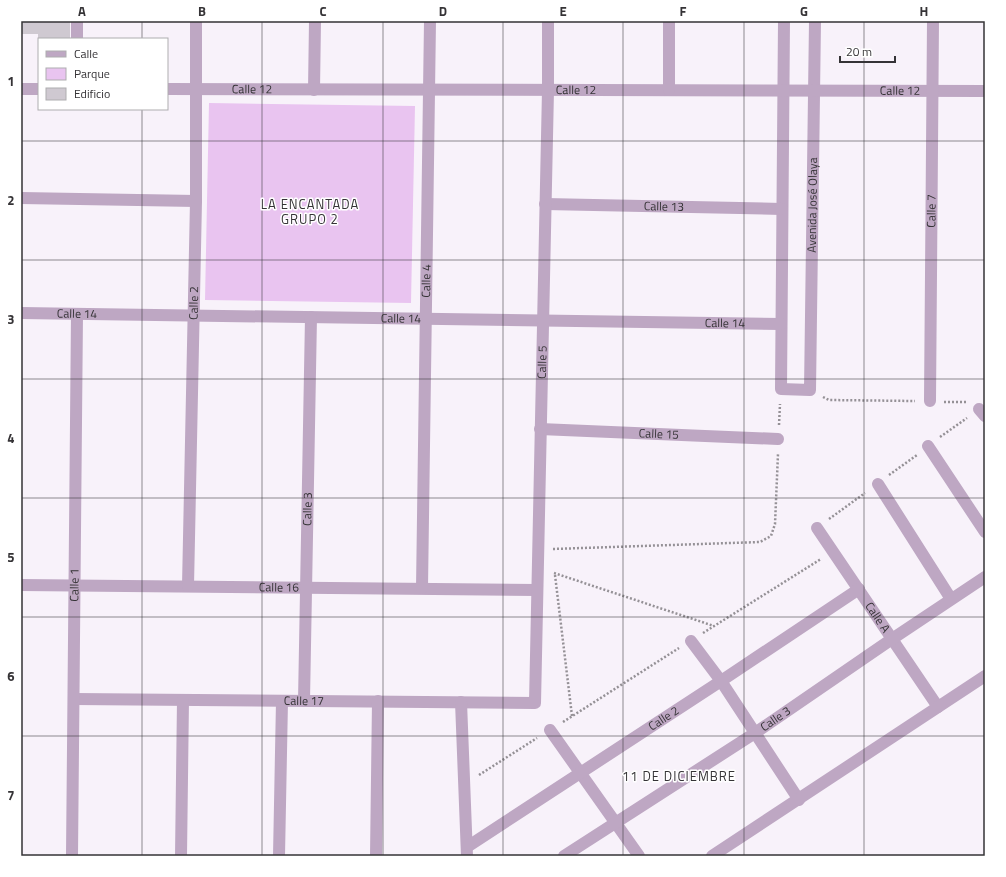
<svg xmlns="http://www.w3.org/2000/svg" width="1006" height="877" font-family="'Titillium Web',sans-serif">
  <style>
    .green { fill: #e9c4f0 }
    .building { fill: #cfc9d1 }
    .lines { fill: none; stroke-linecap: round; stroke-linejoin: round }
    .path { stroke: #959196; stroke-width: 2.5; stroke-dasharray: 2 2; stroke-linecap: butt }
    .street { stroke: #bea7c3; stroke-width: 12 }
    .grid { fill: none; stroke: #353336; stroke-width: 1; stroke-opacity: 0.55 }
    .labels { text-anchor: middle; stroke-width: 3; stroke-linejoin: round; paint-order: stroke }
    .street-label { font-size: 12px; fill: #353336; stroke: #fff }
    .neighbourhood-label { font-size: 13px; letter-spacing: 1px; fill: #353336; stroke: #fff }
    .neatline { fill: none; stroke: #353336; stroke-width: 1.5 }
    .grid-label { font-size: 13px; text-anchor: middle; font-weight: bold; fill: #353336 }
  </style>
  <rect width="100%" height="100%" fill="#f8f2fa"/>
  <path class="green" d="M209 103 415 106 411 303 205 300Z"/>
  <path class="building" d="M21 21H70V39H38V34H21Z"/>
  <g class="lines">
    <path class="path" d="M823 397 829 400 915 401
      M944 402H967
      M779 425 780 404
      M940 437 967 418
      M889 475 917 455
      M829 519 865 493
      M553 549 760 542 771 536 775 524 778 454
      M554 573 714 626
      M555 575 572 716
      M703 633 821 559
      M563 722 679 648
      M479 775 537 738"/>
    <g class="street">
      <path id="s1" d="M784 21 781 389 810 390 815 21"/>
      <path d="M77 39V21"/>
      <path d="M21 89H39"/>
      <path id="s2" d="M167 89 985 91"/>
      <path d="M314 90 315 21"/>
      <path d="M669 90V21"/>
      <path d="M21 198 196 201"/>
      <path id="s3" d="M545 204 782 209"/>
      <path id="s4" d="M21 313 781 324"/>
      <path id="s5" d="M930 401 933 21"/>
      <path d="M979 409 985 416"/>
      <path id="s6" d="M540 429 778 439"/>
      <path d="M928 446 985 532"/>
      <path d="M878 484 951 599"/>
      <path id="s7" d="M817 528 938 707"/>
      <path id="s8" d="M21 585 537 590"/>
      <path id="s9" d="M188 586 196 201V21"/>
      <path id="s10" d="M422 588 430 21"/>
      <path d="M691 641 721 681 799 800"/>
      <path id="s11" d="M74 699 535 703 548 90V21"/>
      <path id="s12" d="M304 701 311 317"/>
      <path d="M461 702 467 856"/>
      <path d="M550 730 639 856"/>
      <path id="s13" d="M467 847 721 681 859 589"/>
      <path id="s14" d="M72 856 77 314"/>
      <path d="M181 856 183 700"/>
      <path d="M279 856 282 701"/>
      <path d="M376 856 378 701"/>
      <path id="s15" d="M564 856 755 733 892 639 985 577"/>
      <path d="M712 856 985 676"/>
    </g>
  </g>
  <path class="grid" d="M142 21V39M262 21V856M383 21V856M503 21V856M623 21V856M744 21V856M864 21V856M142 109V856M21 141H985M21 260H985M21 379H985M21 498H985M21 617H985M21 736H985"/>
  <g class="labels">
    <g class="street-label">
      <text dy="4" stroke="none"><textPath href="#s2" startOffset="85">Calle 12</textPath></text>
      <text dy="4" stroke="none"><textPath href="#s2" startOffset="409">Calle 12</textPath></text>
      <text dy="4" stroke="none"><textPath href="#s2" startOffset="733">Calle 12</textPath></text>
      <text dy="4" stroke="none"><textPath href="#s1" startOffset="582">Avenida José Olaya</textPath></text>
      <text dy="4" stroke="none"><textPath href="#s3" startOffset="119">Calle 13</textPath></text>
      <text dy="4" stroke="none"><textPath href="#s5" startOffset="190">Calle 7</textPath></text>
      <text dy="4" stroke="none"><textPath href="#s10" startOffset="307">Calle 4</textPath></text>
      <text dy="4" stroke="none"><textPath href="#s9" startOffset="283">Calle 2</textPath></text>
      <text dy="4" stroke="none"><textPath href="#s4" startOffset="56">Calle 14</textPath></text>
      <text dy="4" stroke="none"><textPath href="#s4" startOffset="380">Calle 14</textPath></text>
      <text dy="4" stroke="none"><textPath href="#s4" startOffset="704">Calle 14</textPath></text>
      <text dy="4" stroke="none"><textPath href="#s11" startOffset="802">Calle 5</textPath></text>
      <text dy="4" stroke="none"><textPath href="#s6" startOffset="119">Calle 15</textPath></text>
      <text dy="4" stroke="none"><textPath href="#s12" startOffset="192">Calle 3</textPath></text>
      <text dy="4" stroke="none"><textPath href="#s14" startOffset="271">Calle 1</textPath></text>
      <text dy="4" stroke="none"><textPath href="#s8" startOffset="258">Calle 16</textPath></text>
      <text dy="4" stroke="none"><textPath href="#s7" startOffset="108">Calle A</textPath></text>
      <text dy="4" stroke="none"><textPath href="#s11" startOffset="230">Calle 17</textPath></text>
      <text dy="4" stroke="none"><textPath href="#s13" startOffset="235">Calle 2</textPath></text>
      <text dy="4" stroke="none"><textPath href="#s15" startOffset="252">Calle 3</textPath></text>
    </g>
    <g class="neighbourhood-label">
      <text x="310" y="209">LA ENCANTADA<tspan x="310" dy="15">GRUPO 2</tspan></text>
      <text x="679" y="781">11 DE DICIEMBRE</text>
    </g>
  </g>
  <rect width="1006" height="877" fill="none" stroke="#ffffff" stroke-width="44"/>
  <rect x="38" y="38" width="130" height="72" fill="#ffffff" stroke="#aeadaf"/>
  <rect x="46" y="51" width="20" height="6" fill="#bea7c3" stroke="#aeadaf"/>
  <text x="74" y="58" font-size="12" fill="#353336">Calle</text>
  <rect x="46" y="68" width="20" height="12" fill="#e9c4f0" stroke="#aeadaf"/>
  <text x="74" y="78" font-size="12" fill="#353336">Parque</text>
  <rect x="46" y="88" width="20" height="12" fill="#cfc9d1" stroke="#aeadaf"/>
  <text x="74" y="98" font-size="12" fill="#353336">Edificio</text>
  <path d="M840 56v6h55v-6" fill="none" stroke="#353336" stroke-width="2"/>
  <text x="846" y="56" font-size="12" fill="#353336" stroke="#ffffff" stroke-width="3" paint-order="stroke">20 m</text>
  <rect x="22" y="22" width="962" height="833" class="neatline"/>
  <g class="grid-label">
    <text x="82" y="16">A</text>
    <text x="202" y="16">B</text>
    <text x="323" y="16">C</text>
    <text x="443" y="16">D</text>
    <text x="563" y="16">E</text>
    <text x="683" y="16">F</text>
    <text x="804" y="16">G</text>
    <text x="924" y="16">H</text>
    <text x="11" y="86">1</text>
    <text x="11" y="205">2</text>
    <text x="11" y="324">3</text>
    <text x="11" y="443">4</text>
    <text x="11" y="562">5</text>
    <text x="11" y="681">6</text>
    <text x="11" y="800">7</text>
  </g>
</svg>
